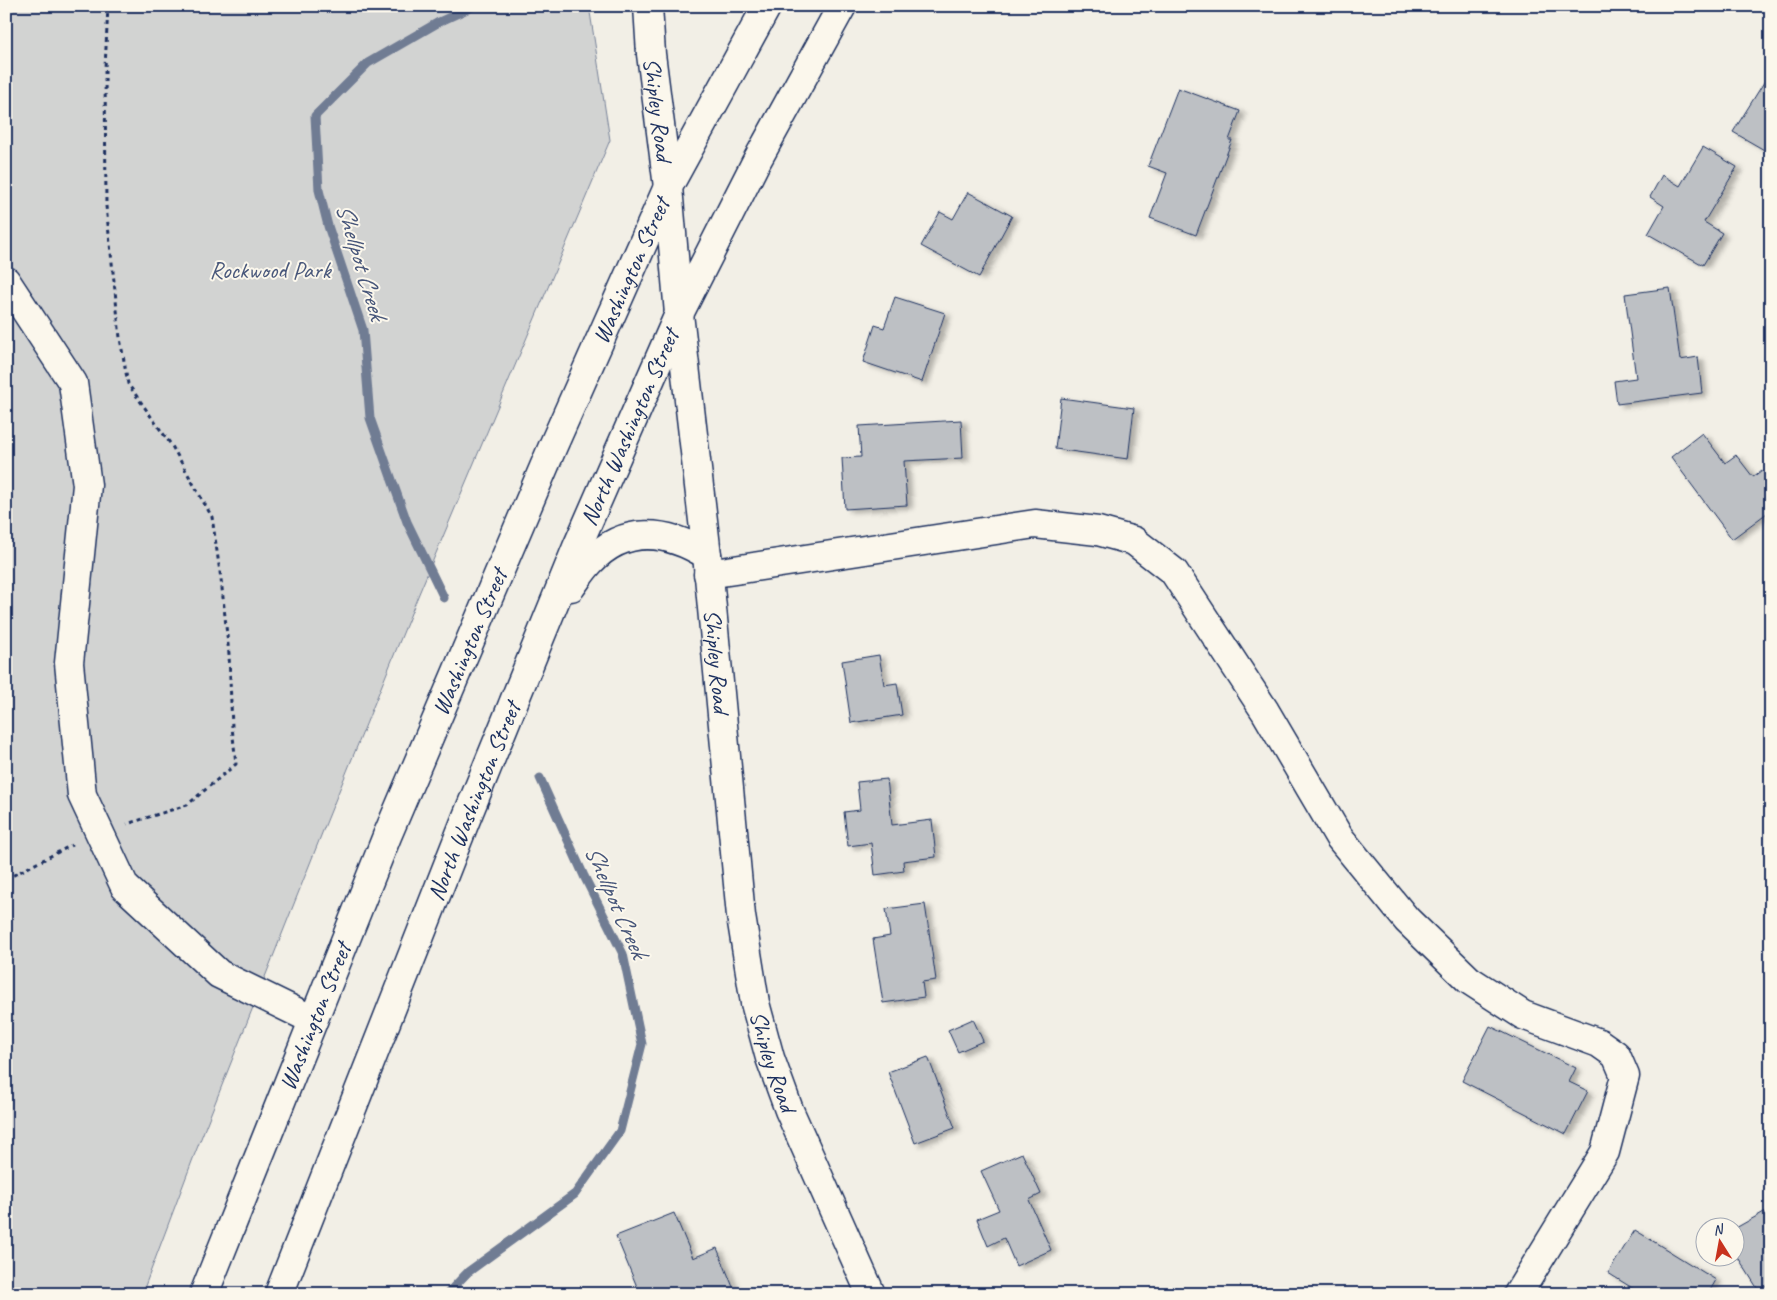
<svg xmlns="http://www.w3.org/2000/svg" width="1777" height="1300" font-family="Caveat,sans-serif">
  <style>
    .green { fill: #d2d3d2; stroke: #768198 }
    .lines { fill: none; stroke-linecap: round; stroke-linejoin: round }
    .stream { stroke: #707b93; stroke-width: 9 }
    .building { fill: #bdc0c4; stroke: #1b2f5e; filter: url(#shadow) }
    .minor-casing { stroke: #1b2f5e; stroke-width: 31 }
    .major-casing { stroke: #1b2f5e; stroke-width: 31 }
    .path { stroke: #1b2f5e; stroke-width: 3; stroke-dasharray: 4 4; stroke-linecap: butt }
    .minor { stroke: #fbf7ec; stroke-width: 28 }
    .major { stroke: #fbf7ec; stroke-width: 28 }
    .labels { text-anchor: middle; stroke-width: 4; stroke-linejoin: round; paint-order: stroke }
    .street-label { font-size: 24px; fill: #1b2f5e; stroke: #fbf7ec }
    .park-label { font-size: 24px; fill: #49587b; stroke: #fbf7ec }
    .water-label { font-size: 25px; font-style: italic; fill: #465579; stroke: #fbf7ec }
  </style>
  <defs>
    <filter id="shadow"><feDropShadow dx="5.5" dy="3" stdDeviation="2.5" flood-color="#0004"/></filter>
  </defs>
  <rect width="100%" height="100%" fill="#f2efe6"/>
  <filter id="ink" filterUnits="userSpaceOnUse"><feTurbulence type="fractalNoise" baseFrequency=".02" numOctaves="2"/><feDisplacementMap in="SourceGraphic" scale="10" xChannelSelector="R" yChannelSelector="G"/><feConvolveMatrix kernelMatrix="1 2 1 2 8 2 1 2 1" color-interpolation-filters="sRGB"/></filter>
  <g filter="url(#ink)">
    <path class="green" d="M6 6H589L610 140 418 596 326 823 194 1156 142 1294H6Z"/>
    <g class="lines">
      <path class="stream" d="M444 598 407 522 370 418 363 330 328 226 319 190 315 116 368 63 439 22 474 6
        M447 1294 468 1272 575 1194 620 1131 642 1044 623 954 584 876 540 778"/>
    </g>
    <path class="building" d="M1771 71V143L1766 151 1733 132Z
      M1178 88 1240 111 1229 140H1232L1196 235 1150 218 1167 173 1148 166Z
      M1703 147 1737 167 1704 222 1722 233 1703 265 1648 234 1664 206 1650 197 1662 175 1680 186Z
      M968 192 1012 216 979 277 921 246 940 212 953 219Z
      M1670 288 1680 360 1698 357 1702 393 1617 404 1614 381 1636 378 1625 294Z
      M895 297 945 313 922 382 863 362 875 325 884 328Z
      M1061 398 1134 408 1128 459 1055 449Z
      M961 420 963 458 904 461 907 505 845 509 842 458 861 457 859 426Z
      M1702 433 1725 463 1736 455 1753 477 1762 470 1771 483V510L1732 539 1671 457Z
      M879 655 884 685 897 683 902 715 851 723 842 661Z
      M887 779 892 825 932 820 936 857 903 861 904 871 875 875 871 843 848 846 844 812 860 810 857 782Z
      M925 904 936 980 922 982 924 997 883 1003 873 939 890 936 886 909Z
      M973 1019 983 1041 958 1052 948 1030Z
      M1490 1026 1576 1068 1569 1082 1588 1091 1566 1134 1462 1081Z
      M928 1057 955 1128 915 1143 888 1072Z
      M1022 1153 1041 1194 1029 1200 1051 1250 1016 1266 1004 1238 988 1246 977 1219 999 1210 981 1171Z
      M1764 1212 1771 1224V1284L1759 1291 1734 1251V1229Z
      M674 1213 693 1258 717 1248 735 1292 731 1294H695L692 1288 678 1294H640L616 1236Z
      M1635 1230 1716 1280 1708 1294H1642L1608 1273Z"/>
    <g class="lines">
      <g class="minor-casing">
        <path id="minor" d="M6 281 73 383 87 485 69 663 82 795 125 887 219 974 313 1020
          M708 574 1035 524 1098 531 1134 541 1174 572 1265 711 1339 837 1407 920 1469 980 1523 1015 1599 1043 1616 1055 1625 1076 1605 1152 1518 1294"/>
      </g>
      <g class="major-casing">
        <g id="major">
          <path id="s1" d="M648 6 651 54 668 187 679 314 707 555 741 916 755 1003 770 1058 789 1110 871 1294"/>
          <path d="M571 587C577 579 583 569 590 562 624 525 667 530 707 555"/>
          <path id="s2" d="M204 1294 387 836 553 446 668 187 767 6"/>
          <path id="s3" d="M279 1294 466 819 577 547 679 314 755 164 842 6"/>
        </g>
      </g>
      <path class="path" d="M108 6 105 68 106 206 120 338 128 384 172 446 212 517 221 579 229 654 232 727 236 764 187 805 127 824
        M6 879 72 845"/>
      <use href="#minor" class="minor"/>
      <use href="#major" class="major"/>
    </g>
  </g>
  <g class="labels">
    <g class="street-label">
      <text dy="8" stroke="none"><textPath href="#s1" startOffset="104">Shipley Road</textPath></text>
      <text dy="8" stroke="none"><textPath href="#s2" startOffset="1109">Washington Street</textPath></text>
      <text dy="8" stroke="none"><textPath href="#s3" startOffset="935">North Washington Street</textPath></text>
      <text dy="8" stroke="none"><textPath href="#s2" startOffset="704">Washington Street</textPath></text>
      <text dy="8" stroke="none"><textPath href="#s1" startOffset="659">Shipley Road</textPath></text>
      <text dy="8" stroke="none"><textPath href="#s3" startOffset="530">North Washington Street</textPath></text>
      <text dy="8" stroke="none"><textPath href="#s2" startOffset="299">Washington Street</textPath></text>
      <text dy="8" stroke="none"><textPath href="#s1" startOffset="1064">Shipley Road</textPath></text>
    </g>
    <g class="park-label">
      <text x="270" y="278">Rockwood Park</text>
    </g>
    <g class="water-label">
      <text transform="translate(362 261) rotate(73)" y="9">Shellpot Creek</text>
      <text transform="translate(617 901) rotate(66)" y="9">Shellpot Creek</text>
    </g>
  </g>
  <rect width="1777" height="1300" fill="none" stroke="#fbf7ec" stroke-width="25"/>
  <rect x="12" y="12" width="1752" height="1275" fill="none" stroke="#1b2f5e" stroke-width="2" filter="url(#ink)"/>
  <g transform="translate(1720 1242) rotate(349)"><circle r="24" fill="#fbf7ec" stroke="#a1a7b3"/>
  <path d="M0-4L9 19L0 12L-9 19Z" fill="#c8321e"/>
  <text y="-8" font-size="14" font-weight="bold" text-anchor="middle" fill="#1b2f5e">N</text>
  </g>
</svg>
